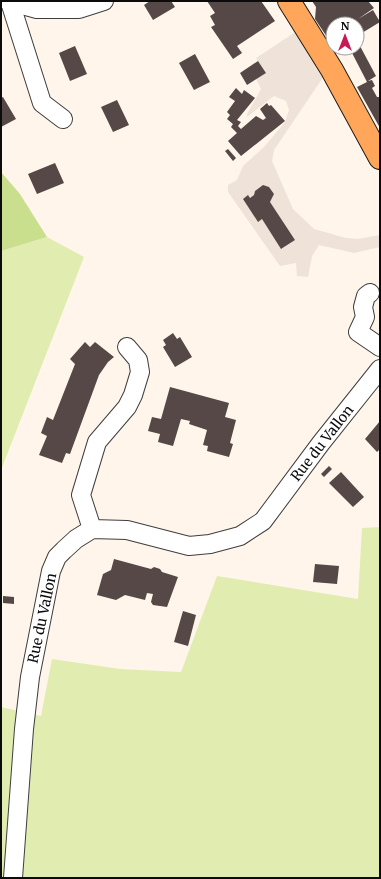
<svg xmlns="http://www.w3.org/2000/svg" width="381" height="879" font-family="Merriweather,serif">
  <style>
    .green { fill: #e1edb0 }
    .forest { fill: #cadf8e }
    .plaza { fill: #efe3d9; fill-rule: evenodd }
    .building { fill: #554847 }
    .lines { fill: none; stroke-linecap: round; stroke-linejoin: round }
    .minor-casing { stroke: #3e3e3e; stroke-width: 20 }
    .major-casing { stroke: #1c1c1c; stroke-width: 24 }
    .minor { stroke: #fff; stroke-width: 18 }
    .major { stroke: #ffa65a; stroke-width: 22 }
    .labels { text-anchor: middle; stroke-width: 4; stroke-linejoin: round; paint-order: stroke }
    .street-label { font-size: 14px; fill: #0b0b0b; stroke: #fff }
  </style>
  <rect width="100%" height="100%" fill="#fff5ea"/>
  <path class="green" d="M47 237 84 257 1 470V251Z
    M380 527V878H1V707L41 716 52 659 120 669 181 672 217 576 358 599 362 528Z"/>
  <path class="forest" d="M1 172 20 194 47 237 1 251Z"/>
  <path class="plaza" d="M297 31 324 76 274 150 272 161 293 209 314 229 346 238 358 239 380 235V247L354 253 319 245 312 256 308 277 297 276 296 263 280 266 228 192V185L237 180 243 166 264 147 285 122 289 110 286 101 274 96 247 117V114L261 89 256 79 266 73 256 58ZM263 186 269 187 274 194 270 202 295 240 282 249 262 219 259 221 248 195 250 198 254 195 255 191Z"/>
  <path class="building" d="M150 1H171L175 7 153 20 144 5Z
    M207 1H261L275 21 237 46 242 53 233 59 211 27 215 25 210 16 215 13Z
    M312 1H368L374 8 358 19 373 10 380 22 357 36V24H333V46L315 19 316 7Z
    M75 46 87 74 70 81 59 53Z
    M360 46 376 76 368 81 372 80 375 86 372 88 377 97H380V128L357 87 367 82 351 51Z
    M195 54 210 82 194 90 179 63Z
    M258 61 266 73 247 85 240 73Z
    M236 88 242 94 244 90 255 98 237 120 241 122 238 126 241 129 256 116 263 120 266 118 260 109 267 103 269 106 271 105 285 121 241 156 228 141 237 133 231 127 233 124 227 119 230 115 227 112 235 101 229 97Z
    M3 97 16 119 1 127V98Z
    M117 100 129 125 113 132 101 107Z
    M228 149 236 158 233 161 225 151Z
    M55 163 64 183 37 194 28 174Z
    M263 185 269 187 274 194 270 202 295 240 281 249 262 219 258 222 243 199 248 195 250 198 254 195 255 191Z
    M173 333 177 339 180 337 192 357 175 367 163 347 166 345 163 340Z
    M85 342 90 347 95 342 114 357 108 362 99 375 70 454 66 453 62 463 39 455 47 436 41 433 47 417 53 420 75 364 70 359Z
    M170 387 229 403 225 417 236 420 230 443 233 444 229 457 207 451 208 446 203 445 207 430 189 424 190 421 181 419 173 446 158 442 160 434 148 431 152 417 161 419Z
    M380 421V449L377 452 365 439Z
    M329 466 332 469 324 477 321 474Z
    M341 472 364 497 353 507 329 483Z
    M114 559 151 569 154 567 160 569 162 572 178 577 167 607 153 605 151 602 153 594 147 593 145 600 125 595 116 600 97 595 103 574 111 570Z
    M315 564 339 566 337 584 313 582Z
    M3 596 14 597V604L3 603Z
    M183 611 196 615 188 646 174 642Z"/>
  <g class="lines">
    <g class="minor-casing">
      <path id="minor" d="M8 1 37 9H79L104 1
        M10 2 42 103 63 119
        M370 293 366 296 363 307 365 317 358 332 380 347
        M92 529 81 495 97 442 127 407 133 395 140 372 138 360 127 347
        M13 878 24 729 30 677 51 571 57 557 64 550 76 539 92 529 127 530 189 546 210 544 240 536 263 521 321 443 380 369"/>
    </g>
    <g class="major-casing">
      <path id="major" d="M289 1 332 70 380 158"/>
    </g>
    <use href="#minor" class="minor"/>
    <use href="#major" class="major"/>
  </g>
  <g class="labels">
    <g class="street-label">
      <text transform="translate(322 443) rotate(-52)" y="5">Rue du Vallon</text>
      <text transform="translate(42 618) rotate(-78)" y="5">Rue du Vallon</text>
    </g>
  </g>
  <rect width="381" height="879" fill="none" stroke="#0b0b0b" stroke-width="4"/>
  <g transform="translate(345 36)"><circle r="19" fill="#ffffff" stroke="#9d9d9d"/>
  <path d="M0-3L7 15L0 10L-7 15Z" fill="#c81753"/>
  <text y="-6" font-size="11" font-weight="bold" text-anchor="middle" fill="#0b0b0b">N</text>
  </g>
</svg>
